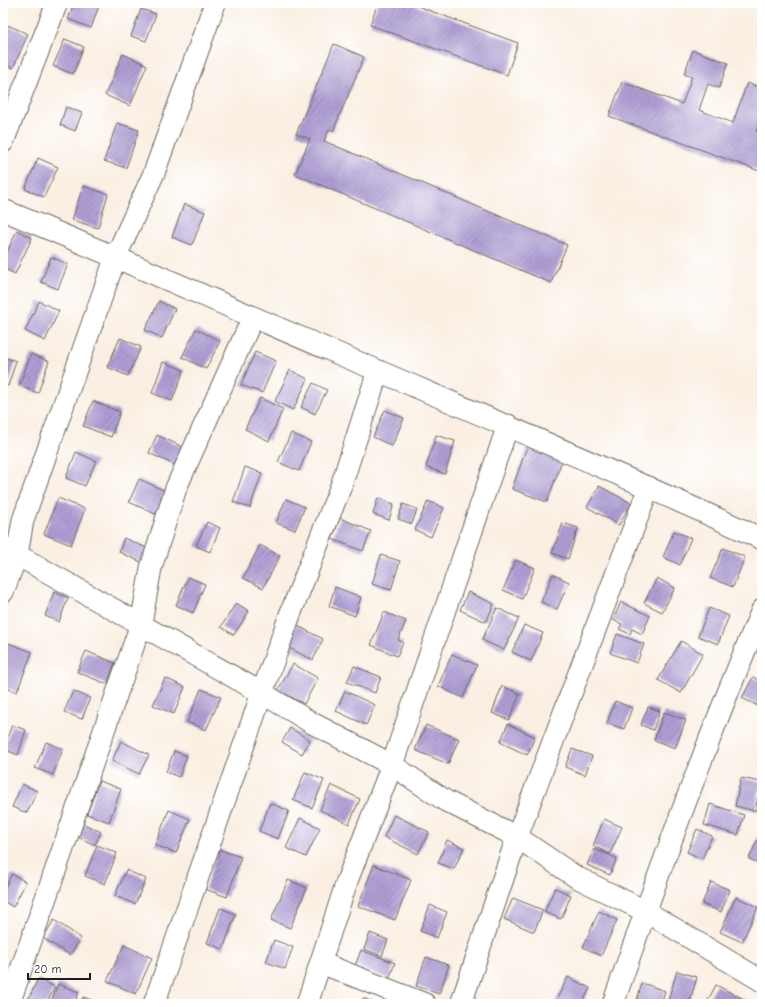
<svg xmlns="http://www.w3.org/2000/svg" width="765" height="1007" font-family="'Comic Neue',sans-serif">
  <style>
    .building { fill: url(#building-hatch) }
    .lines { fill: none; stroke-linecap: round; stroke-linejoin: round }
    .minor-casing { stroke: #6a6661; stroke-width: 23 }
    .minor { stroke: #fff; stroke-width: 21 }
  </style>
  <defs>
    <pattern id="building-hatch" width="6" height="6" patternUnits="userSpaceOnUse"><rect width="6" height="6" fill="#ae9ed4"/><path d="M-1 1l2-2M0 6l6-6M5 7l2-2" fill="none" stroke="#8d80ab"/></pattern>
  </defs>
  <rect width="100%" height="100%" fill="#fff"/>
  <filter id="ink" filterUnits="userSpaceOnUse"><feTurbulence type="fractalNoise" baseFrequency=".025" numOctaves="2"/><feDisplacementMap in="SourceGraphic" scale="8" xChannelSelector="R" yChannelSelector="G"/><feConvolveMatrix kernelMatrix="1 2 1 2 8 2 1 2 1" color-interpolation-filters="sRGB"/></filter>
  <filter id="wash" filterUnits="userSpaceOnUse"><feTurbulence type="fractalNoise" baseFrequency=".012" numOctaves="4" result="noise"/><feDisplacementMap in="SourceGraphic" scale="16" xChannelSelector="R" yChannelSelector="G"/><feGaussianBlur stdDeviation="0.9" result="paint"/><feColorMatrix in="noise" values="0 0 0 0 0 0 0 0 0 0 0 0 0 0 0 0 0 1.4 0 .05"/><feComposite in="paint" operator="in"/></filter>
  <g filter="url(#wash)">
    <rect width="100%" height="100%" fill="#faefe2"/>
    <g id="blocks">
      <path class="building" d="M74 3H100L91 28 68 19Z
        M378 3H409L518 43 507 75 370 25Z
        M141 9 156 14 146 41 131 36Z
        M3 23 28 34 13 68 3 64Z
        M65 39 84 47 73 74 53 66Z
        M334 44 364 57 333 131 329 129 324 141 567 245 551 283 295 174 310 139 296 134Z
        M693 50 728 63 719 88 708 84 699 110 733 123 747 83 762 88V114L756 131 762 133V172L609 116 622 82 682 104 692 77 684 74Z
        M123 54 147 65 130 106 105 95Z
        M66 107 82 113 75 131 60 125Z
        M117 123 139 130 126 168 104 161Z
        M38 158 58 167 44 197 25 189Z
        M83 186 108 194 98 228 72 220Z
        M184 204 205 212 192 245 172 237Z
        M17 230 32 238 15 274 3 268V261Z
        M51 257 68 264 58 289 41 282Z
        M39 301 59 311 45 341 25 331Z
        M159 301 175 309 162 338 145 330Z
        M196 329 220 341 206 369 182 357Z
        M120 338 141 347 128 376 107 367Z
        M255 352 276 361 262 393 241 385Z
        M31 354 49 361 38 393 19 386Z
        M3 357 16 361 8 386 3 384Z
        M163 362 184 370 172 401 152 393Z
        M290 370 308 379 293 410 275 401Z
        M313 383 327 390 315 414 301 407Z
        M260 398 283 409 269 441 245 429Z
        M93 401 120 412 111 437 83 426Z
        M385 410 404 418 392 446 373 437Z
        M291 433 311 442 299 471 278 462Z
        M157 435 185 448 177 466 149 453Z
        M436 435 455 441 445 474 426 467Z
        M528 444 563 458 547 502 512 489Z
        M76 452 96 461 85 486 66 478Z
        M245 467 262 473 250 508 233 502Z
        M139 479 170 493 160 516 129 502Z
        M599 486 631 503 619 525 587 507Z
        M58 498 85 509 71 545 44 534Z
        M378 498 394 504 389 520 373 514Z
        M286 499 305 507 295 530 276 523Z
        M428 501 444 508 431 537 415 530Z
        M403 504 417 509 412 524 398 519Z
        M340 518 371 531 363 551 332 539Z
        M207 522 220 528 210 552 196 546Z
        M563 523 578 528 568 559 552 553Z
        M674 531 691 538 680 565 663 557Z
        M124 538 149 549 143 563 119 552Z
        M260 545 280 556 263 588 243 578Z
        M723 548 745 557 733 587 710 578Z
        M381 555 400 561 391 590 372 584Z
        M516 560 535 568 522 599 503 590Z
        M553 574 569 582 557 609 541 602Z
        M188 577 205 584 193 613 176 605Z
        M657 578 675 588 662 612 644 603Z
        M335 587 361 597 355 616 329 606Z
        M54 592 68 598 59 622 45 616Z
        M468 592 494 604 486 622 460 610Z
        M621 602 650 616 642 634 632 629 630 634 619 629 622 624 613 620Z
        M236 603 249 611 234 635 221 627Z
        M497 608 519 618 504 650 482 640Z
        M709 608 729 616 718 644 698 636Z
        M384 612 406 621 398 640 403 642 397 656 371 645Z
        M296 625 323 639 313 660 285 646Z
        M524 625 543 633 531 661 512 652Z
        M617 634 644 644 637 663 610 653Z
        M3 641 32 652 17 692 3 687Z
        M681 641 703 654 681 693 658 680Z
        M86 651 115 663 107 684 77 672Z
        M452 654 477 665 463 698 438 686Z
        M293 664 318 678 304 704 278 690Z
        M354 666 381 677 375 693 347 682Z
        M753 677 762 682V708L742 698Z
        M165 678 185 687 174 714 153 705Z
        M502 686 520 694 509 720 492 713Z
        M201 689 221 697 206 730 187 722Z
        M73 691 90 698 82 719 64 712Z
        M345 691 375 705 366 725 336 711Z
        M615 701 632 708 624 729 607 723Z
        M648 707 660 711 653 730 641 725Z
        M664 712 686 720 675 748 654 740Z
        M508 724 535 737 527 755 500 742Z
        M12 725 26 730 18 755 3 749Z
        M426 725 459 739 448 764 415 750Z
        M290 728 310 740 302 754 282 742Z
        M121 741 149 755 139 774 112 761Z
        M46 742 63 749 53 775 35 768Z
        M572 749 592 756 585 775 565 767Z
        M174 751 187 756 179 777 166 772Z
        M305 772 324 780 312 808 293 800Z
        M741 778 761 782 755 811 735 806Z
        M99 781 121 789 109 822 87 814Z
        M22 784 37 791 27 813 12 807Z
        M331 785 360 799 349 824 320 810Z
        M270 803 289 811 278 839 259 831Z
        M710 804 744 815 738 835 704 825Z
        M169 810 190 819 176 853 155 845Z
        M394 815 429 832 418 854 384 837Z
        M300 818 320 828 306 857 286 848Z
        M604 819 622 827 610 854 593 846Z
        M82 823 101 832 95 845 76 836Z
        M697 829 712 836 702 859 687 852Z
        M762 829V865L749 859Z
        M447 840 464 848 454 869 438 863Z
        M97 845 117 853 105 884 85 876Z
        M218 849 241 857 227 897 205 889Z
        M594 849 617 858 610 875 587 865Z
        M374 865 411 880 395 920 358 906Z
        M126 870 146 879 135 904 115 896Z
        M12 874 26 882 13 907 3 901V891Z
        M288 880 307 888 290 928 271 920Z
        M711 882 730 890 721 912 702 904Z
        M555 888 571 895 561 919 544 912Z
        M736 897 758 907 742 942 720 932Z
        M513 898 543 910 534 932 504 919Z
        M430 905 447 912 437 938 420 931Z
        M220 908 236 914 223 949 207 943Z
        M599 911 617 920 601 956 583 947Z
        M54 920 81 938 70 955 43 938Z
        M370 933 388 940 382 956 364 949Z
        M274 940 293 947 285 969 266 962Z
        M124 945 152 958 136 994 107 981Z
        M361 950 395 963 389 979 355 966Z
        M426 957 449 965 439 994 416 986Z
        M677 971 697 977 689 1004H667Z
        M568 977 590 988 582 1004H554Z
        M38 979 55 987 46 1004H26Z
        M642 983 665 991 661 1004H648L637 1000Z
        M58 984 79 992 74 1004H50Z
        M716 985 749 1002 748 1004H706Z
        M83 997 103 1004H80Z
        M363 998 378 1004H361Z"/>
    </g>
  </g>
  <g filter="url(#ink)">
    <use href="#blocks" fill-opacity="0" stroke="#6a6661" stroke-width="1"/>
    <g class="lines">
      <g class="minor-casing">
        <path id="minor" d="M3 142 57 3
          M3 210C113 255 222 304 332 351 476 413 620 473 762 539
          M3 547 262 693 312 723 392 765 446 801 517 837 576 877 645 911 762 981
          M3 592 17 555 23 520 116 256 154 173 215 3
          M321 963 425 1004
          M9 1004 141 624 151 568 176 488 253 317
          M154 1004 262 693 291 612 341 486 378 371
          M307 1004 347 881 392 765 508 425
          M461 1004 517 837 649 487
          M613 1004C659 871 707 739 762 610"/>
      </g>
      <use href="#minor" class="minor"/>
    </g>
  </g>
  <rect width="765" height="1007" fill="none" stroke="#fff" stroke-width="16"/>
  <path d="M28 973v6h62v-6" fill="none" stroke="#1c1c1c" stroke-width="2"/>
  <text x="34" y="973" font-size="12" fill="#1c1c1c" stroke="#ffffff" stroke-width="3" paint-order="stroke">20 m</text>
</svg>
